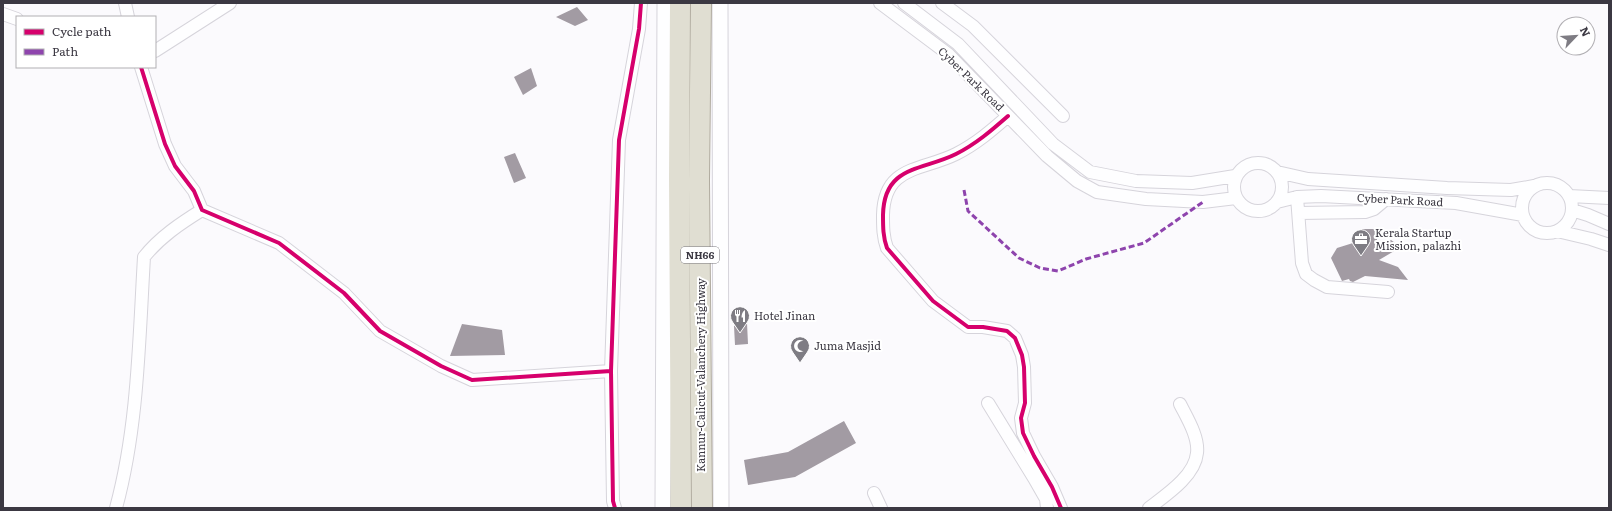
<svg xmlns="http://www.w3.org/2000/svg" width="1612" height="511" font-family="Literata,serif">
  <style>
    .building { fill: #a29ba3 }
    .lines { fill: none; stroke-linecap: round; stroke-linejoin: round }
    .minor-casing { stroke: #d6d4db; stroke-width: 14 }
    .tertiary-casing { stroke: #d6d4db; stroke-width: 17 }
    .trunk-casing { stroke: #b0ab9f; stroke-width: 22 }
    .minor { stroke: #fefeff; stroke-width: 12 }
    .tertiary { stroke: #fefeff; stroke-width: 15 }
    .trunk { stroke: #e0ded2; stroke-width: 20 }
    .quiet { stroke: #8e44ad; stroke-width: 3; stroke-dasharray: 6 3; stroke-linecap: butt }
    .cycleway-casing { stroke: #fff; stroke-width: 6 }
    .cycleway { stroke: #d6006c; stroke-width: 4 }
    .labels { text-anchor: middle; stroke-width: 4; stroke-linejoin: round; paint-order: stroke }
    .shield { fill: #fff; stroke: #76747b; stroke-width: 1 }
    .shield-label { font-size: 10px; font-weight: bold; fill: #3b3842 }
    .street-label { font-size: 11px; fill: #3b3842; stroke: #fff }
    .poi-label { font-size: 11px; fill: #3b3842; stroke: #fff; text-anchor: start }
  </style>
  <rect width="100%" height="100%" fill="#fbfafd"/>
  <path class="building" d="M577 7 588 20 575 26 556 17Z
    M531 68 537 86 523 95 514 77Z
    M515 153 526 178 514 183 504 157Z
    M1362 229H1377V247L1391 240 1401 247 1379 260 1398 267 1408 280 1365 276 1353 282 1350 281 1349 279 1342 281 1331 258 1337 248 1353 243H1362Z
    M747 323 748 344 735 345 734 326Z
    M462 324 502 330 505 355 450 356Z
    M844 421 856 443 795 477 748 485 744 460 788 452Z"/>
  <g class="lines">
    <g class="minor-casing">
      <path id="minor" d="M125 3 128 17
        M880 3 948 54 1047 156 1077 181 1097 192 1146 199 1203 202 1236 198
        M904 3 958 44 1053 144 1090 172 1136 181 1192 183 1235 176
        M942 3 973 26 1063 116
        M3 14 17 19
        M155 51 230 3
        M141 67 165 144 175 166 194 191 202 210 279 243 344 293 380 331 441 366 472 380 611 371
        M1008 116C992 130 976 144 956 154 922 171 884 165 883 215 883 227 883 237 887 248L933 301 968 327H983L1007 331 1015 338 1022 355 1024 367 1025 403 1021 418 1023 433 1034 456 1052 487 1061 508
        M1234 187a24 24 0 1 1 48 0a24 24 0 1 1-48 0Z
        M1277 172 1308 179 1447 188 1511 190 1534 186
        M1522 208a25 25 0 1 1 50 0a25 25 0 1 1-50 0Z
        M1569 196 1609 198
        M1297 197 1302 263 1306 274 1314 280 1327 287 1388 292
        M1277 202 1297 197 1321 196 1456 203 1523 215
        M1572 210 1588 215 1609 224
        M1299 213 1365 212 1374 209 1386 199
        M1557 231 1591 239 1609 245
        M988 403 1034 478 1046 499 1047 508
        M874 493 881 508
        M116 508C138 427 139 341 144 257 160 237 181 223 202 210
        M615 508 613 501 611 371 619 140 639 29 641 3
        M1149 508C1166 495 1195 476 1197 453 1199 437 1187 418 1180 404"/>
    </g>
    <g class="tertiary-casing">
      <path id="tertiary" d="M720 3 721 508
        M663 508 665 3"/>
    </g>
    <g class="trunk-casing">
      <path id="trunk" d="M680 3 679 177 681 508
        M701 3 699 180 702 508"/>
    </g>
    <use href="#minor" class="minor"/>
    <use href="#tertiary" class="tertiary"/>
    <use href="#trunk" class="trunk"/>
    <path class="quiet" d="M964 190 968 211 1019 258 1040 268 1058 271 1086 259 1144 243 1203 202"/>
    <g class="cycleway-casing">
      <path id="cycleway" d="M141 67 165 144 175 166 194 191 202 210 279 243 344 293 380 331 441 366 472 380 611 371
        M1008 116C992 130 976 144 956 154 922 171 884 165 883 215 883 227 883 237 887 248L933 301 968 327H983L1007 331 1015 338 1022 355 1024 367 1025 403 1021 418 1023 433 1034 456 1052 487 1061 508
        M615 508 613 501 611 371 619 140 639 29 641 3"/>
    </g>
    <use href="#cycleway" class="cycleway"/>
  </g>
  <defs>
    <g id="office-pin" transform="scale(1)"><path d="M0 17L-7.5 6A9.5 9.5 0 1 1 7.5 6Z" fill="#7e7c83" stroke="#fff"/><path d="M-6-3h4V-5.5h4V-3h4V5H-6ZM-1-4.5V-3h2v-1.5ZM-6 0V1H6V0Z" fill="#fff"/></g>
    <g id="restaurant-pin" transform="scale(1)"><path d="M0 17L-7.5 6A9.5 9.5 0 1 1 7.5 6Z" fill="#7e7c83" stroke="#fff"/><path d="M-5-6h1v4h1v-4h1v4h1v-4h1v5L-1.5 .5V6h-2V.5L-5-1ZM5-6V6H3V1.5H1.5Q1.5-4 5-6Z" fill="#fff"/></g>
    <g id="mosque-pin" transform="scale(1)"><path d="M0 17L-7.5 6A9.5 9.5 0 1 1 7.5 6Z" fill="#7e7c83" stroke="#fff"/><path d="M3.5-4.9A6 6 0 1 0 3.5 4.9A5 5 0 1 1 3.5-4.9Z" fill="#fff"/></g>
  </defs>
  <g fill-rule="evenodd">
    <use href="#office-pin" x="1361" y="239"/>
    <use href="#restaurant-pin" x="740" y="316"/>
    <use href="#mosque-pin" x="800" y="346"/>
  </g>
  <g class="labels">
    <rect class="shield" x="681" y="247" width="38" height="16" rx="3"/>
    <g class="shield-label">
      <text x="700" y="259">NH66</text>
    </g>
    <g class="street-label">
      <text transform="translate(971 79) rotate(44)" y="4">Cyber Park Road</text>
      <text transform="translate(1400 200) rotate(3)" y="4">Cyber Park Road</text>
      <text transform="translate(701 375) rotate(-90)" y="4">Kannur-Calicut-Valanchery Highway</text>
    </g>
    <g class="poi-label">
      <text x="1375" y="237">Kerala Startup<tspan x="1375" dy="13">Mission, palazhi</tspan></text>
      <text x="754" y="320">Hotel Jinan</text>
      <text x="814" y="350">Juma Masjid</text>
    </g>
  </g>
  <rect width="1612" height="511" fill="none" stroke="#3b3842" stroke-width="8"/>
  <rect x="16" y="16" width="140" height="52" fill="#ffffff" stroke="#b1afb3"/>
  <rect x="24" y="29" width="20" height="6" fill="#d6006c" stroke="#b1afb3"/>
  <text x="52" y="36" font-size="12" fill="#3b3842">Cycle path</text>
  <rect x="24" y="49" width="20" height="6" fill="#8e44ad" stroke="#b1afb3"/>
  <text x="52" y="56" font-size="12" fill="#3b3842">Path</text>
  <g transform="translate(1576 36) rotate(65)"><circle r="19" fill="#ffffff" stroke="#b1afb3"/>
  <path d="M0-3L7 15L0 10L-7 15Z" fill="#7e7c83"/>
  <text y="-6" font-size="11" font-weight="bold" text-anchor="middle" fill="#3b3842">N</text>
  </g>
</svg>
